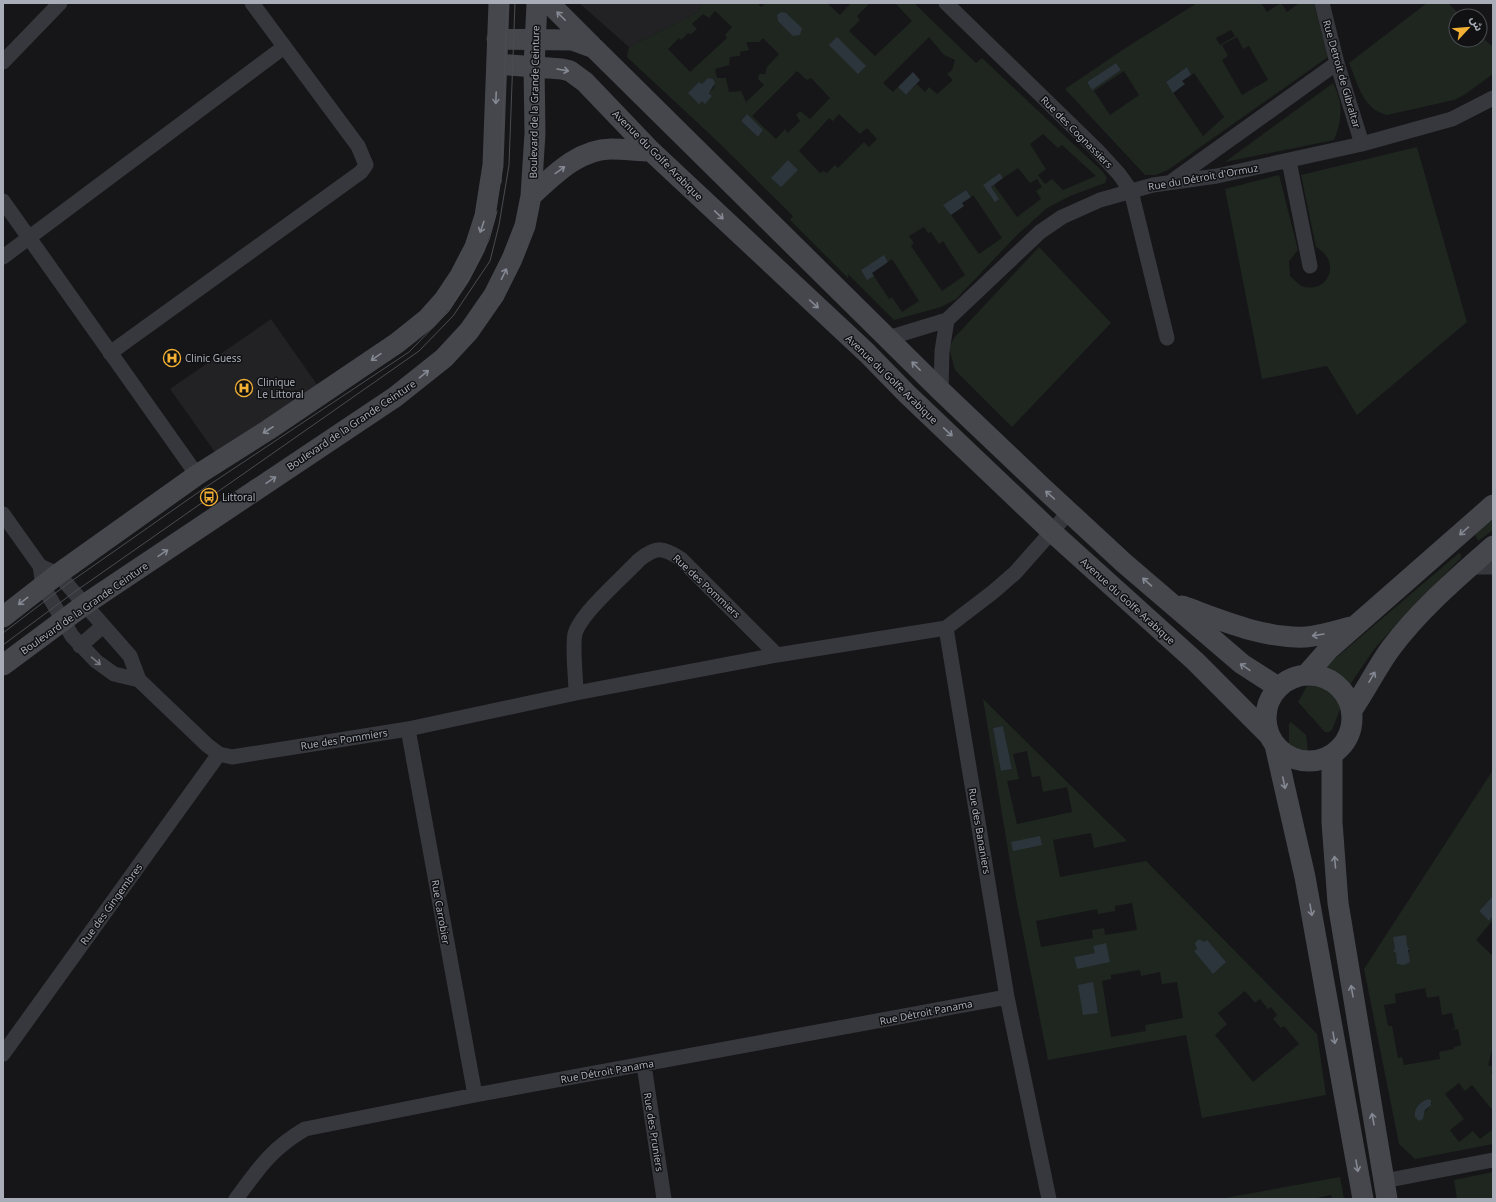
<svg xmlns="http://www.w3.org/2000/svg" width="1496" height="1202" font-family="'Noto Sans','Noto Sans Arabic',sans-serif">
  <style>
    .built { fill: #222225 }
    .green { fill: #1e261f; fill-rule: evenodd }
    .water { fill: #2c353c }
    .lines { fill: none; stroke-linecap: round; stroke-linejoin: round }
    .street { stroke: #37383d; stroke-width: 15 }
    .secondary { stroke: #45474d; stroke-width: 21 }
    .tram { stroke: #4a4c52; stroke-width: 1 }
    .oneway { stroke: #858993 }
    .oneway2 { stroke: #757881 }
    .labels { text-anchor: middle; stroke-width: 3; stroke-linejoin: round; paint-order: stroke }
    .street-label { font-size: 10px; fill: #a8adb8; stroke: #111113 }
    .poi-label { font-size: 10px; fill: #a8adb8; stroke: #111113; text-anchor: start }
  </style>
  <rect width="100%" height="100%" fill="#161618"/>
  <path class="built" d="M579 3H702L698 12 629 47Z
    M271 319 318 386 217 455 170 389Z"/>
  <path class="green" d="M702 3H757L761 7 766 3H827L840 15 851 3H870L857 16 860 20 849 31 875 56 912 21 895 3H914L976 63 982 58 1103 172 1107 178 1105 183 1070 196 1047 208 1017 235 956 299 941 307 894 320 848 274V278L790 220 793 216 715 139 627 57 629 47 698 12ZM715 11 732 27 725 35 727 38 690 72 668 49 679 38 681 40 688 33 691 34 697 29 692 24 703 14 709 18ZM929 37 944 55 955 60 952 70 947 74 953 80 937 94 929 87 925 92 917 84 906 95 898 87 893 92 883 83ZM763 38 779 54 767 67 765 74H759L758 79 764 85 746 102 741 91 729 92 726 78H717L715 69 729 65 730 57 740 56V52L749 50 746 42H759ZM797 71 807 80 811 78 830 98 810 119 800 111 796 115 800 121 788 133 785 129 776 139 752 116ZM699 82 702 84 715 86 709 93 712 96 702 101ZM747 114 763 130 758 137 741 121ZM839 114 860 134 867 128 877 139 869 147 864 142 838 168 835 165 827 173 823 171 820 173 799 151 829 118 833 121ZM1043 134 1058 148 1062 145 1096 176 1063 190 1052 179 1045 184 1038 175 1046 169 1030 144ZM1018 168 1030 183 1037 179 1042 187 1036 191 1041 199 1017 217 994 185 991 187 1000 173 1003 178ZM966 190 971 197 973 195 1002 238 979 254 944 205ZM924 227 928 233 931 232 939 244 943 241 965 275 942 291 911 246 914 243 909 236ZM884 256 888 262 892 259 919 301 902 312 892 297 889 299 874 276 861 270Z
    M1197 3H1261L1267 12 1281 3 1287 12 1298 4V3H1314L1328 57 1168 170 1156 175H1145L1065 89 1124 49ZM1231 30 1235 36 1220 45 1216 38ZM1237 37 1243 49 1249 46 1268 80 1242 95 1222 60 1228 56 1222 45ZM1116 63 1121 70 1092 90 1087 82ZM1187 67 1191 75 1194 73 1224 117 1203 136 1166 82ZM1124 71 1139 95 1110 115 1094 91Z
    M1427 3H1448L1461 16H1456V40H1480V35L1493 47V74L1464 95 1454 100 1387 115C1362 109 1358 83 1349 63Z
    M1333 83C1343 103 1343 119 1334 140L1225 162Z
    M1417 147 1467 322 1357 415 1327 366 1262 379 1225 189 1279 175 1298 250 1289 261 1290 276 1301 286C1329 295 1342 261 1316 247L1301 175Z
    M1039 247 1111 323 1012 427 955 370 949 348 954 338Z
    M1493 518V530L1478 541 1475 534Z
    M1459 553 1461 554V558L1415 604 1375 648 1349 686 1332 730 1329 732H1325L1298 702 1307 686 1324 668Z
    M983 699 1127 841 1094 848 1091 833 1053 840 1060 877 1146 861 1317 1034 1326 1095 1202 1118 1186 1035 1048 1060 1016 898ZM1003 726 1012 769 1002 771 993 728ZM1027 751 1032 777 1040 776 1043 792 1067 787 1072 812 1017 824 1007 781 1019 779 1013 754ZM1132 903 1137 930 1105 935 1104 928 1092 930 1093 938 1041 947 1036 921 1097 909 1098 914 1115 911V906ZM1095 953 1077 969 1074 957ZM1140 970 1141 976 1160 972 1162 984 1177 982 1183 1018 1145 1025 1146 1031 1111 1037 1102 981 1111 979V975ZM1245 991 1255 1003 1260 999 1268 1009 1271 1007 1277 1015 1273 1019 1281 1028 1284 1026 1299 1044 1253 1082 1215 1035 1227 1024 1218 1013Z
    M1291 722 1306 735 1308 751 1299 752 1289 745V724Z
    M1493 770V896L1479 911 1489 921 1493 916V920L1476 940 1493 956V1047L1488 1065 1493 1067 1491 1073 1493 1074V1111L1472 1085 1465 1091 1459 1083 1445 1094 1464 1119 1450 1130 1459 1142 1473 1131 1480 1139 1493 1129V1144L1415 1159 1399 1144 1364 969ZM1409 947 1410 949 1405 963 1396 952 1395 949ZM1425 988 1427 998 1439 996 1442 1015 1452 1013 1455 1028 1451 1030 1458 1029 1461 1045 1454 1047V1049L1439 1052 1440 1059 1404 1065 1402 1057 1398 1058 1392 1026H1388L1384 1005 1396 1003 1395 994ZM1428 1099 1432 1103 1425 1112 1418 1106Z
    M1493 1172V1199H1457L1454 1180Z
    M1340 1177 1344 1199H1332L1331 1195 1313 1199H1220Z"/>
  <path class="water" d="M781 12 786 13 802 28 800 35 793 36 778 21 777 15Z
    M837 37 866 66 858 74 829 45Z
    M1116 63 1121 70 1092 90 1087 82Z
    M1187 67 1191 75 1182 81 1185 84 1173 93 1166 82Z
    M913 72 920 80 906 95 898 87Z
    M708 78 713 79 715 83 709 93 712 96 705 104 702 101 699 104 688 93 699 82 702 84Z
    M747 114 763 130 758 137 741 121Z
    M788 160 798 170 781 187 771 178Z
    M1000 173 1003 178 991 187 999 199 995 202 983 185Z
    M966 190 971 197 962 203 964 206 951 215 943 205Z
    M884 255 888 262 872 273 874 276 867 280 861 270Z
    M1003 726 1012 769 1001 771 993 728Z
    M1040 836 1042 845 1013 851 1011 842Z
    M1493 896V916L1489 921 1479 911Z
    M1406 935 1407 946 1410 949 1408 950 1410 962 1404 965 1397 964 1396 953 1393 951 1395 948 1393 937Z
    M1201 940 1204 942 1207 940 1226 962 1213 974 1194 951 1197 949 1195 943 1198 940Z
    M1106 943 1110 962 1077 969 1074 957 1095 953 1093 946Z
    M1093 982 1098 1013 1083 1015 1078 985Z
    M1428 1099 1431 1100V1105L1425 1110 1423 1119 1419 1121 1415 1117C1413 1109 1421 1101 1428 1099Z"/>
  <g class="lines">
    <path class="street" d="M946 3 1097 150 1119 174 1131 191 1167 338
      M1322 3 1337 63 1362 144
      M3 62 60 3
      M1289 161 1310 266
      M1172 181 1337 63
      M3 201 197 475
      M3 257 284 47
      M888 338 947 320 1040 232 1062 217 1100 200 1153 185 1217 176 1362 144 1452 119 1493 98
      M110 353 361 172 366 165 358 146 252 3
      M941 391 942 351 947 320
      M3 514 40 566 43 586 72 636 96 661 114 674 139 680
      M40 566 58 574 130 656 139 680 207 745 219 754 232 757 408 729 576 693 777 655 946 628 993 592 1015 573 1069 512
      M1469 567H1493
      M946 628 1007 997 1049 1199
      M80 646 103 626
      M576 693C576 678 572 647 575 634 580 614 623 577 639 560 656 546 663 547 681 559L777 655
      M408 729 475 1095
      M3 1054 219 754
      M644 1065 664 1199
      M1384 1181 1493 1160
      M236 1199C259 1168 271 1149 305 1129L475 1095 1007 997"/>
    <path class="secondary" d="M549 3 592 46
      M497 39 572 40 594 48 941 391 1043 488 1124 563 1242 664 1278 687
      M497 64 562 69 570 71 585 82 651 151 867 353 907 394 1052 532 1195 661 1270 736
      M531 196C554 175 579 149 611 149 625 149 638 151 651 151
      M1182 606C1221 620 1264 639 1306 637 1321 636 1336 631 1351 627
      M3 617 58 574 197 475 268 430 397 343 427 319 444 300 460 276 475 247 485 216 493 165 499 3
      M3 665 84 605 395 397 444 358 469 331 494 295 512 259 525 226 531 196 535 133 534 67 537 3
      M1266 718a43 43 0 1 1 86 0a43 43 0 1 1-86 0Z
      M1306 675 1329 649 1493 505
      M1352 710C1366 690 1377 667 1391 648 1420 609 1457 578 1493 546
      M1275 745 1305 877 1363 1199
      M1332 755V822L1338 903 1387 1199"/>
    <path class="tram" d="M501 183 507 3
      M3 633 66 585 203 489 409 352 449 311 473 271 489 240 497 211
      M3 645 73 593 419 351 453 316 490 261 499 225 509 165 515 3"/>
  </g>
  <defs><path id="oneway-shaft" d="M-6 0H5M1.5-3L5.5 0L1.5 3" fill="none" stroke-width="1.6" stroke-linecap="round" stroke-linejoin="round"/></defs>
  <g class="oneway">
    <use href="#oneway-shaft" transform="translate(561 16) rotate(-135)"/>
    <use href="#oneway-shaft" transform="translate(563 70) rotate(10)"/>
    <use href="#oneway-shaft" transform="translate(496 98) rotate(92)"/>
    <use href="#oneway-shaft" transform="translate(560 170) rotate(-36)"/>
    <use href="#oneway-shaft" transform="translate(719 215) rotate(44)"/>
    <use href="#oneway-shaft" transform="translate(482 227) rotate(109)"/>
    <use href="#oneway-shaft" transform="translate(504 274) rotate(-64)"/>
    <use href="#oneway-shaft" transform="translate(814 304) rotate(42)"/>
    <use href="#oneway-shaft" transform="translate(376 357) rotate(145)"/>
    <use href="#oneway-shaft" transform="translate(916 366) rotate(-135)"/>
    <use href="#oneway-shaft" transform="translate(424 374) rotate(-39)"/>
    <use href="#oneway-shaft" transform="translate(268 430) rotate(147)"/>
    <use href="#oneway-shaft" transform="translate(948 432) rotate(43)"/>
    <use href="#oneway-shaft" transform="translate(271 480) rotate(-34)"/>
    <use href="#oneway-shaft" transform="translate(1050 495) rotate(-138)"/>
    <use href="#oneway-shaft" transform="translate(1464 531) rotate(138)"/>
    <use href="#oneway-shaft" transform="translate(163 553) rotate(-34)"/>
    <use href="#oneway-shaft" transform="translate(1147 582) rotate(-139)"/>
    <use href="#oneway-shaft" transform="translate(23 601) rotate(142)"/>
    <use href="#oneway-shaft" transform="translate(1318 635) rotate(171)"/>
    <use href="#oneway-shaft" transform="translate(1245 667) rotate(-146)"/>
    <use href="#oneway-shaft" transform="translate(1372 677) rotate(-60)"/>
    <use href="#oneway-shaft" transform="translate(1284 783) rotate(78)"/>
    <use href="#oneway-shaft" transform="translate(1335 862) rotate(-95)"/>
    <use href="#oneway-shaft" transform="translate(1311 910) rotate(80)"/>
    <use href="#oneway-shaft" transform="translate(1352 991) rotate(-100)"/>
    <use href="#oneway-shaft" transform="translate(1334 1038) rotate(80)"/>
    <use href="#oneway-shaft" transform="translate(1373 1119) rotate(-100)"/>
    <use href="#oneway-shaft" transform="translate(1357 1166) rotate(80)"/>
  </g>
  <use class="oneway2" href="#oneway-shaft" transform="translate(96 661) rotate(40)"/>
  <defs>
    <g id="hospital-ring" transform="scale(0.9)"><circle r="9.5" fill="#111113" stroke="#f2b134" stroke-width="1.5"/><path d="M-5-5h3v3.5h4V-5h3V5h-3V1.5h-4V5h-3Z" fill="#f2b134"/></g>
    <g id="bus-ring" transform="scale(0.9)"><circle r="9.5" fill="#111113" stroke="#f2b134" stroke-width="1.5"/><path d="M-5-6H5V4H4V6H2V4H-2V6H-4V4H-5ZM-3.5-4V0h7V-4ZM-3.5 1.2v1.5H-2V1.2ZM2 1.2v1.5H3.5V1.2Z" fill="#f2b134"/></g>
  </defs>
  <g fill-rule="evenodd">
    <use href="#hospital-ring" x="172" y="358"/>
    <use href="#hospital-ring" x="244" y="388"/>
    <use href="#bus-ring" x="209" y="497"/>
  </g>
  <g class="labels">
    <g class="street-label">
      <text transform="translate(1342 74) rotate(74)" y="4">Rue Detroit de Gibraltar</text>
      <text transform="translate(534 102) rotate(-89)" y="4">Boulevard de la Grande Ceinture</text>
      <text transform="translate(1077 132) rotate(45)" y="4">Rue des Cognassiers</text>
      <text transform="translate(658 155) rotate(45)" y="4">Avenue du Golfe Arabique</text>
      <text transform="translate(1203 177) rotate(-10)" y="4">Rue du Détroit d'Ormuz</text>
      <text transform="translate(892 379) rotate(44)" y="4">Avenue du Golfe Arabique</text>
      <text transform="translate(351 425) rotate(-34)" y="4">Boulevard de la Grande Ceinture</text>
      <text transform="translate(707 586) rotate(43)" y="4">Rue des Pommiers</text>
      <text transform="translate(1128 601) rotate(42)" y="4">Avenue du Golfe Arabique</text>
      <text transform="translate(84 608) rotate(-35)" y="4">Boulevard de la Grande Ceinture</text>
      <text transform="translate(344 739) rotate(-9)" y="4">Rue des Pommiers</text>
      <text transform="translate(980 831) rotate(80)" y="4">Rue des Bananiers</text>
      <text transform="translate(111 904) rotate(-54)" y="4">Rue des Gingembres</text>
      <text transform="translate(441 912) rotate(80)" y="4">Rue Carrobier</text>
      <text transform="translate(926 1012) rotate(-11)" y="4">Rue Détroit Panama</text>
      <text transform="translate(607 1071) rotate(-10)" y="4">Rue Détroit Panama</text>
      <text transform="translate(654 1132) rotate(81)" y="4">Rue des Pruniers</text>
    </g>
    <g class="poi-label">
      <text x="185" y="362">Clinic Guess</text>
      <text x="257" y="386">Clinique<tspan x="257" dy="12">Le Littoral</tspan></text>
      <text x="222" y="501">Littoral</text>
    </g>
  </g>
  <rect width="1496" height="1202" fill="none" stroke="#a8adb8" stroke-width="8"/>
  <g transform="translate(1468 28) rotate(64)"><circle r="19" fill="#111113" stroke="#4d4f55"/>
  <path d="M0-3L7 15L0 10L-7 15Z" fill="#f2b134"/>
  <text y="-6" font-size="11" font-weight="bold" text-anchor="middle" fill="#a8adb8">ش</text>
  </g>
</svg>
